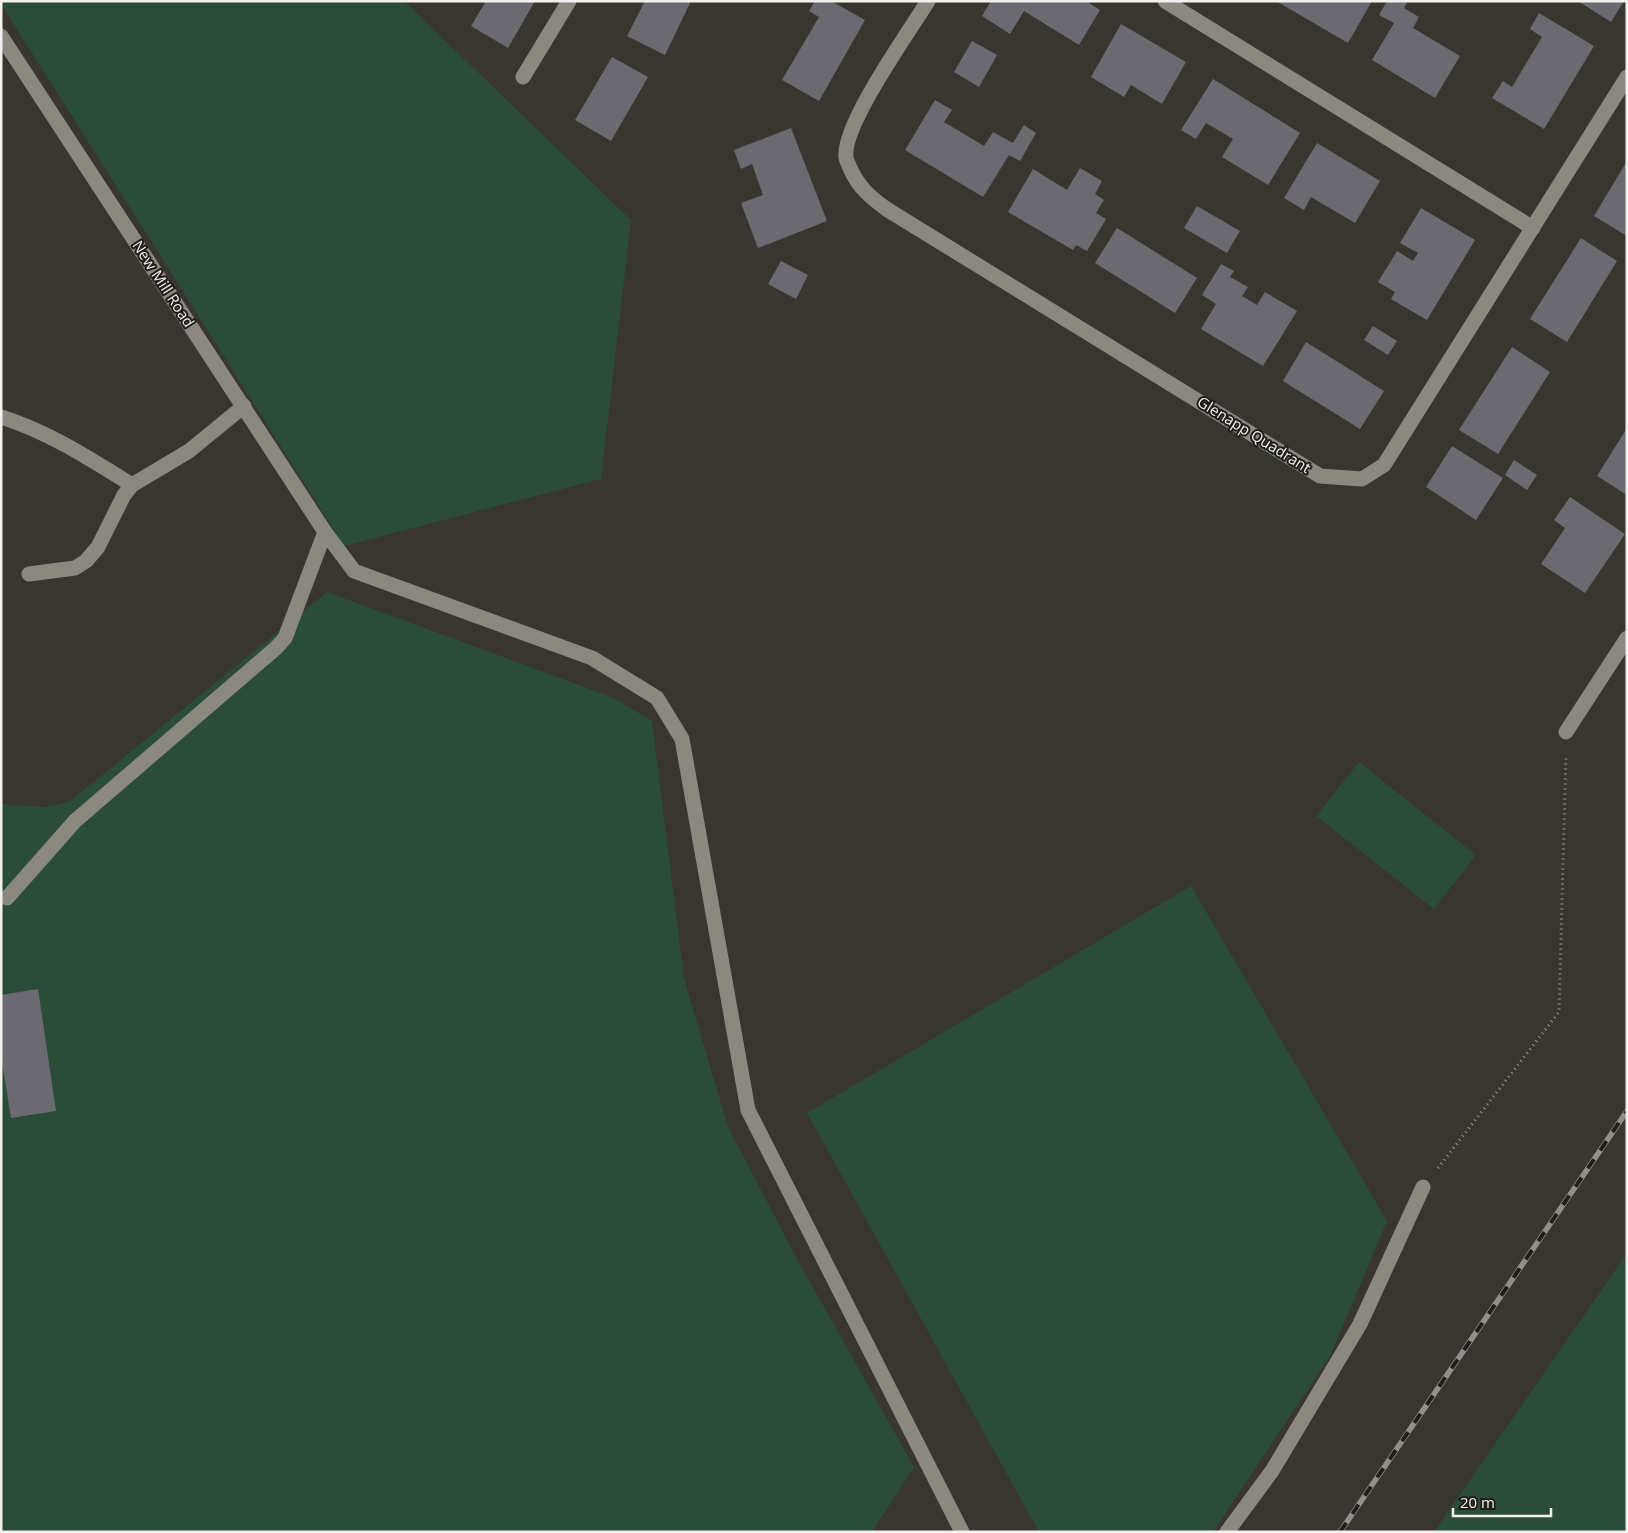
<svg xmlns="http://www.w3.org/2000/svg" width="1628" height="1533" font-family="'Open Sans',sans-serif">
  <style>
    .green { fill: #2b4c39 }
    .building { fill: #6b6a71 }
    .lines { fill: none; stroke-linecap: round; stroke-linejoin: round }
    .path { stroke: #999792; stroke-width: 3; stroke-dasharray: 1 4; stroke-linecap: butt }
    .lane { stroke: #8b8880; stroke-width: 15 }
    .street { stroke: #8b8880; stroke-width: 15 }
    .rail-casing { stroke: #918f8a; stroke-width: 5.5 }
    .rail { stroke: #1f1e1b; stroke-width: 4; stroke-dasharray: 11; stroke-linecap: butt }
    .labels { text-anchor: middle; stroke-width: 4; stroke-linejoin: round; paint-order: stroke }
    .street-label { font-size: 15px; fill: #f3f1ed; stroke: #1f1e1b }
  </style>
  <rect width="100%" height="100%" fill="#38362f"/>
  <path class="green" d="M1 1H404L631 220 601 479 344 546 1 4Z
    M327 592 614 698 652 721 684 978 728 1127 797 1259 914 1467 872 1532H1V804L45 807 69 802Z
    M1359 762 1476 855 1434 909 1316 816Z
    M1191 886 1387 1221 1330 1356 1213 1532H1039L807 1113Z
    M1627 1253V1532H1434Z"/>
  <path class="building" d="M486 1H535L508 48 471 26Z
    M645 1H691L665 55 627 36Z
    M815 1H831L865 20 819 101 782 80 819 17 809 11Z
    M991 1H1086L1100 10 1079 45 1024 11 1010 34 982 16Z
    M1276 1H1372L1348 43Z
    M1387 1H1408L1404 8 1419 17 1413 28 1460 56 1435 98 1372 60 1394 23 1379 15Z
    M1578 1H1624L1611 22Z
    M1539 13 1594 46 1544 129 1492 98 1503 81 1512 87 1542 37 1530 29Z
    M1121 24 1186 62 1162 104 1131 85 1124 97 1091 77Z
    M972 41 997 55 979 87 954 72Z
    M612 57 648 77 611 141 575 120Z
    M1213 79 1300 133 1268 185 1222 157 1233 139 1206 123 1196 139 1181 130Z
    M935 100 952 110 944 122 984 146 993 132 1013 143 1024 125 1036 133 1020 161 1009 155 983 197 905 150Z
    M791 128 827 221 758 248 741 203 763 195 752 164 741 169 734 150Z
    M1317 143 1380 181 1355 223 1311 197 1304 210 1284 198Z
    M1627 161V236L1594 216Z
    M1080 168 1102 181 1095 194 1104 200 1096 213 1106 219 1087 251 1076 245 1073 250 1008 212 1033 169 1067 190Z
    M1197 206 1240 231 1227 253 1184 228Z
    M1421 208 1475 240 1427 320 1391 299 1395 292 1378 282 1397 251 1413 261 1418 253 1400 243Z
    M1117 228 1197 278 1175 313 1095 263Z
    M1581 238 1617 261 1567 342 1530 319Z
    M781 261 808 275 796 299 768 284Z
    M1221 264 1234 271 1230 277 1248 287 1242 296 1257 305 1265 292 1297 311 1263 366 1201 329 1216 304 1202 295Z
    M1373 326 1397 341 1388 355 1364 340Z
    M1306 342 1384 391 1360 429 1283 381Z
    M1512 347 1550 372 1498 454 1459 430Z
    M1627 428V495L1597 476Z
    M1452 446 1503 478 1476 520 1426 487Z
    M1514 460 1537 475 1527 490 1505 475Z
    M1570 497 1625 534 1585 593 1541 564 1565 528 1554 520Z
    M38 989 56 1111 11 1118 1 1056V995Z"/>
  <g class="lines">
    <path class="path" d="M1438 1168 1559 1012 1566 755"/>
    <path class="lane" d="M1 417C49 432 90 459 132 485
      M325 532 354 571 592 658 657 698 682 739 748 1110 962 1532
      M29 574 75 568 86 561 98 547 124 495 132 485 189 451 244 406
      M7 898 75 821 276 648 285 638 325 532
      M1227 1532 1272 1471 1360 1324 1423 1187"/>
    <path class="street" d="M928 1C909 32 842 125 846 157 846 160 849 165 850 168 858 187 871 198 888 210L1320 476 1362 479 1384 465 1627 77
      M1165 1 1533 228
      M1 36 325 532
      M523 77 569 1
      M1566 732 1627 638"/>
    <g class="rail-casing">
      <path id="rail" d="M1340 1532 1627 1111"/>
    </g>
    <use href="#rail" class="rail"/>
  </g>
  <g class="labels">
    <g class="street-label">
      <text transform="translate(163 284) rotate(57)" y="5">New Mill Road</text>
      <text transform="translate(1254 435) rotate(32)" y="5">Glenapp Quadrant</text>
    </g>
  </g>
  <rect width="1628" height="1533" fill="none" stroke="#f3f1ed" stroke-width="5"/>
  <path d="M1453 1508v8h98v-8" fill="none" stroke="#f3f1ed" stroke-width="2.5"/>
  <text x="1460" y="1508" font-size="15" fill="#f3f1ed" stroke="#1f1e1b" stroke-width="4" paint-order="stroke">20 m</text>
</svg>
